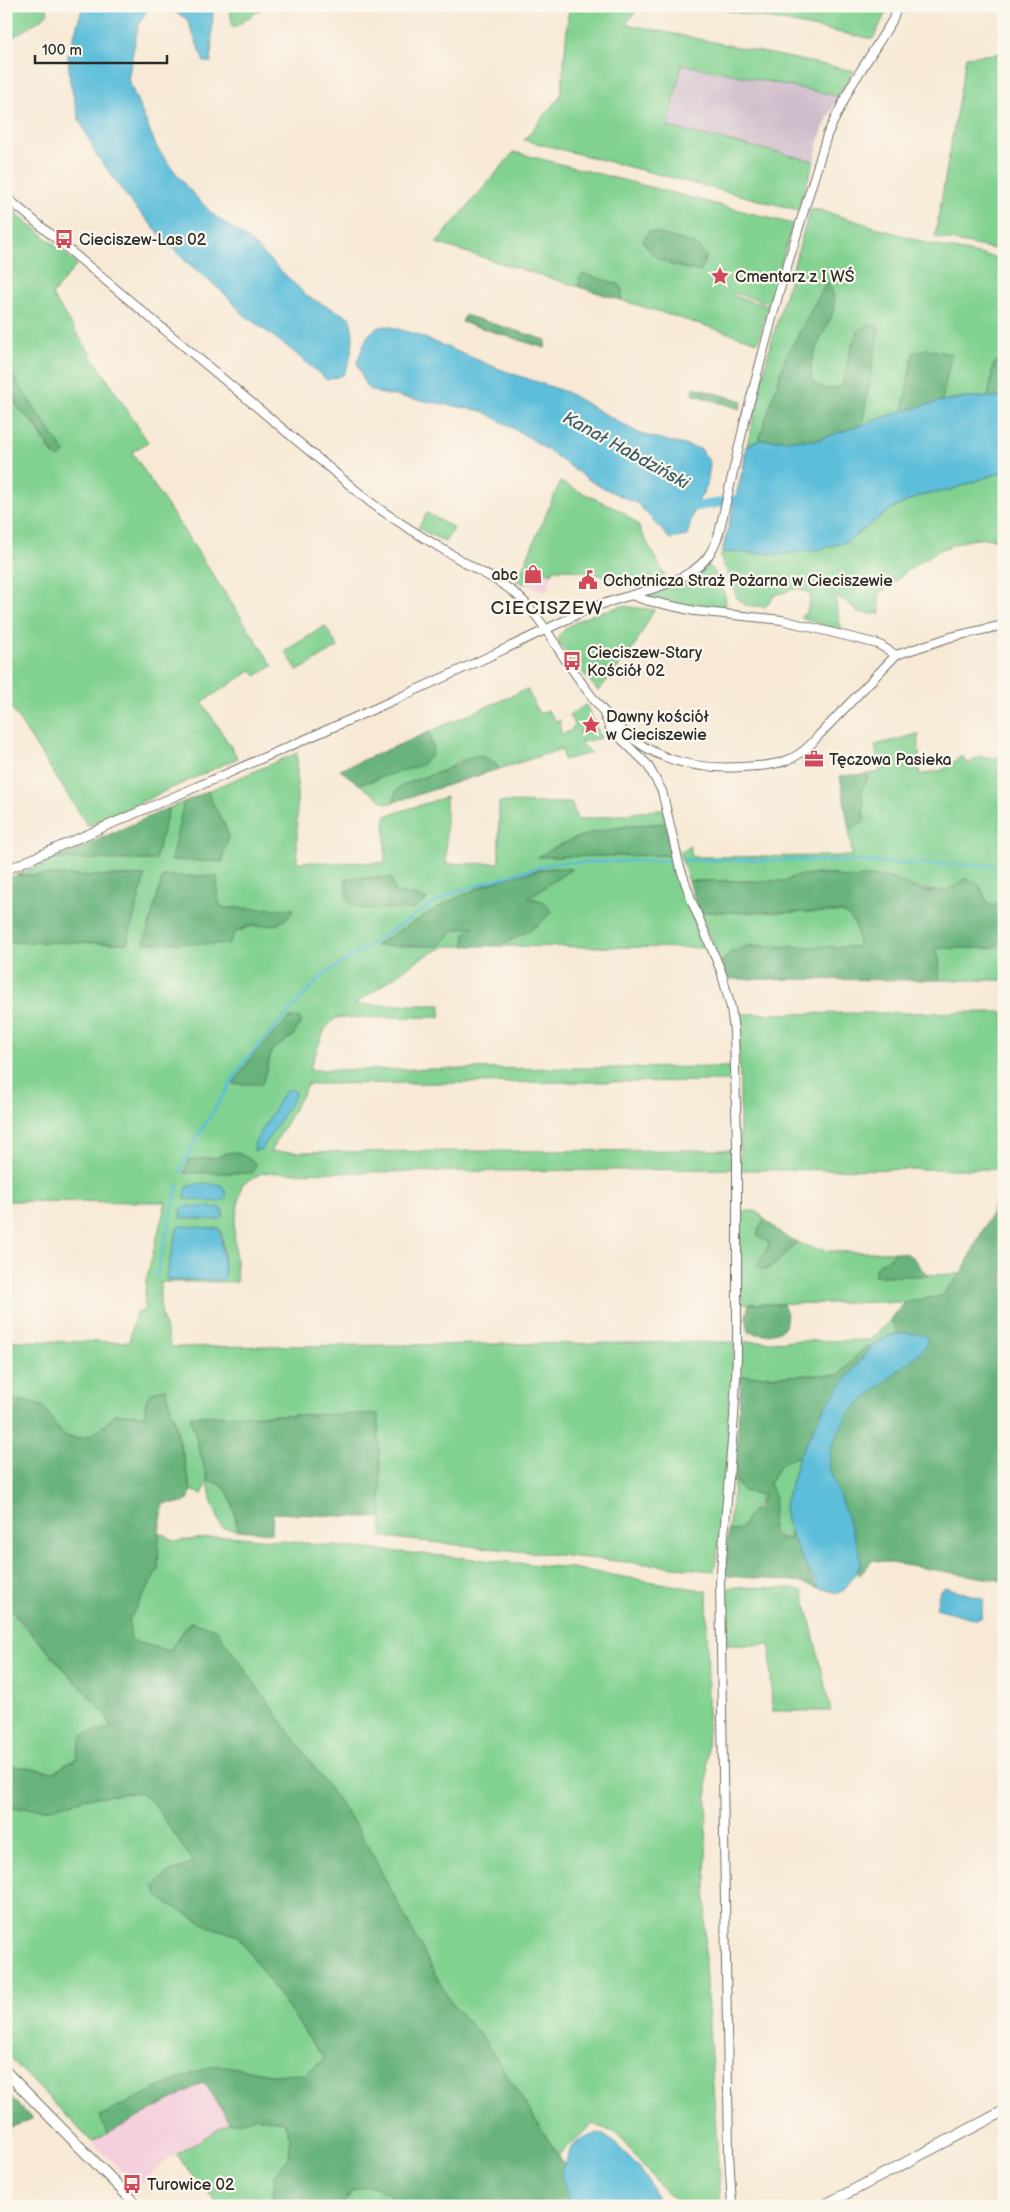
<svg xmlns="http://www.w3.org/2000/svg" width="1010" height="2212" font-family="'Balsamiq Sans',sans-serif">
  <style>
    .built { fill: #f4cfdc }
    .industrial { fill: #d0bdcc }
    .green { fill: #81d191; stroke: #567e5e; fill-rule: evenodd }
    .forest { fill: #68b37b; stroke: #4a6f53 }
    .water { fill: #5cbeda; stroke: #447482 }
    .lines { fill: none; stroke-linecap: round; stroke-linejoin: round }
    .stream { stroke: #5cbeda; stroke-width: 2.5 }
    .canal { stroke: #5cbeda; stroke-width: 9 }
    .street-casing { stroke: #726e66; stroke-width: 10 }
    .secondary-casing { stroke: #726e66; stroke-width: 12 }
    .street { stroke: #fff; stroke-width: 8 }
    .secondary { stroke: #fff; stroke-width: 10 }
    .labels { text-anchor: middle; stroke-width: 4.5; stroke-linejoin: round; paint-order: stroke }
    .poi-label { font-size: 16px; fill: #2b2b2b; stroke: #fbf7ec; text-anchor: start }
    .water-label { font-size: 18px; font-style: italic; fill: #3c5e68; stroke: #fbf7ec }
    .quarter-label { font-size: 19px; letter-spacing: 1px; fill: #2b2b2b; stroke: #fbf7ec }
  </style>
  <rect width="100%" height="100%" fill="#fbf7ec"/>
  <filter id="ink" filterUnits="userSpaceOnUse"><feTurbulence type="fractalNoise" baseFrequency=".02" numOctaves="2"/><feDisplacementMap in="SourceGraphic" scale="10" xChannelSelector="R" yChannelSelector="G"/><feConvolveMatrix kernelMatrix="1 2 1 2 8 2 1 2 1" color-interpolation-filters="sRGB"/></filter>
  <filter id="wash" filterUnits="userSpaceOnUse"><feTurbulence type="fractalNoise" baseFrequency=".0096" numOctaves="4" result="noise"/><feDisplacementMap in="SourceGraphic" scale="20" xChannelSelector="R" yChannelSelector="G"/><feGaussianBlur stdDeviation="1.12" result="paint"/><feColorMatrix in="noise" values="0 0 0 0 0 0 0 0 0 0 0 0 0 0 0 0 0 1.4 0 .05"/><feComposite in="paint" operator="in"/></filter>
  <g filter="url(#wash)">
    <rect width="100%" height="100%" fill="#f7e9d5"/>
    <path class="built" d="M529 566 552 574 547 592 524 584Z
      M204 2082 230 2122 164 2162 138 2187 92 2142Z"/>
    <path class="industrial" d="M682 64 838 96 822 131 814 161 668 127Z"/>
    <path class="green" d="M6 6H46L48 13 43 18 6 42Z
      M229 6H266L233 28Z
      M569 6H640L626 24 854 71 838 96 682 64 668 127 814 161 798 210 524 140 561 95Z
      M705 6H889L873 39Z
      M1004 53V74L999 102 1004 103V251L935 237 966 57Z
      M514 152 793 224 769 303 733 293V296L768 306 758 342 621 300 622 289 579 282V287L436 243ZM644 240 695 244 706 255 701 272C680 268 652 263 644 240Z
      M6 204 77 264 52 295 148 442 132 452 273 666 256 676 252 670 202 702 238 758 88 826 6 700V390L20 410 34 424 53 455 65 453 6 366Z
      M810 210H820L933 245 1004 259V350L1003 354 993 366 988 398H959L942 401 951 354 927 349 913 354 903 411 862 425 879 328H860L855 337 842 385C834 389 829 391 820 387 795 373 828 327 834 308L786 357 759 440 747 446 769 350Z
      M1004 471V540C952 531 916 564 879 594L880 614 858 613 845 600 835 598 841 631 800 617 807 612 811 595 798 588 775 595 765 607 745 605 737 598 721 558 722 552 779 554 818 550 848 541 891 509 919 496 950 490Z
      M560 482 623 512 637 524 665 576 648 583 566 569H554L552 574 529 566 524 584 517 581Z
      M427 513 454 528 445 542 418 528Z
      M709 566C719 574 726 593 726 605L723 609 711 610 647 598 646 595 679 583 705 567Z
      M623 606 654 610 631 652 598 691 557 641C562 621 605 610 623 606Z
      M325 626 338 647 298 671 285 651Z
      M527 689 539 714 548 710 556 722 560 720 561 735 570 731 575 725 569 715 586 705 596 726 579 732 580 735 597 728 601 738 581 742V744L591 753 563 760 562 749 499 769 494 762 460 760 445 770 405 784 396 791 394 802 387 804 359 784 376 780 433 748 429 732Z
      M918 734 920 775 942 770 962 756 968 764 982 755 985 758H1004V897L994 906 989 905 980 886 964 879C943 904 912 884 887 878 875 875 864 878 853 879 845 879 838 875 830 874 815 873 799 874 786 881H689L679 852 690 846 692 857 852 856 849 830 858 827 864 820 862 788 867 780V774L880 772 875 745Z
      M297 753V862L385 863V816L446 797V864L499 863V802L572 803 577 820 664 809 666 823C621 826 577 830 539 857L672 855 691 910 709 948 501 946 538 925 537 899 527 898 571 869C509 861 427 913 376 945L439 946 455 930 476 926 464 941 465 946H446L421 958 354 1005H441L440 1017 336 1018 325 1029 309 1070 732 1067 733 1081 308 1084 270 1152 733 1150V1169L262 1173 242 1184 234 1227 237 1282H161C157 1305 164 1324 171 1347L734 1342C731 1418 728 1496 714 1571L382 1537 377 1414 190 1416 208 1481C212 1482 217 1482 220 1484 232 1491 235 1517 238 1530L222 1528 212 1503 208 1482 202 1494 191 1490 174 1416 145 1403 146 1415 115 1414C104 1428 81 1448 62 1433 53 1425 50 1409 37 1404 28 1401 16 1401 6 1399V1341L129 1342 136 1312 144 1311 146 1280 166 1202 6 1201V942L127 943 144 876 17 875 54 859 155 860 169 808 184 802 171 860 223 861C221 851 231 841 227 831 222 817 212 806 208 791ZM163 876 216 881 218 901 222 908 293 909 279 924 248 927 235 933 145 943ZM391 878 395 893 418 896 427 900 345 888 346 878ZM289 1018H300L293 1036 272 1050 264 1077 234 1084 253 1055ZM223 1210V1216L181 1218 180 1212ZM178 1227 222 1234 225 1278H166Z
      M699 912H842C857 919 857 932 858 947L747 946 725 958 721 963Z
      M1004 937V980H939V959L935 948H990Z
      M1004 1012V1169L740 1170V1082L738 1014Z
      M739 1211H757L764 1219 758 1230 769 1243 767 1249 757 1264 766 1270 786 1254 797 1242C825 1256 863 1251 894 1252L887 1261 879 1264 875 1276 961 1274 941 1296 905 1302 742 1304Z
      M891 1319 898 1334 888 1336 871 1347 866 1346 839 1375 741 1376 742 1342 870 1340Z
      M799 1457 784 1508 790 1534 789 1539 778 1537 772 1530 769 1484 781 1463 788 1458Z
      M735 1478 739 1486 763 1494C757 1509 749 1513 743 1527L735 1531H728Z
      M159 1532 175 1541 228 1536 571 1568 707 1591 708 1704 705 1964 721 2206H682L657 2182 616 2133 593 2124 558 2155 485 2041 449 2000 359 1830 190 1622 169 1651 131 1641 129 1620 158 1570Z
      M731 1587 793 1588 803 1591 831 1711H772L770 1645H727L725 1591Z
      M6 1606 107 1716 111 1728 80 1740 76 1759 53 1772 6 1765Z
      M138 1792 153 1803 194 1863 166 1874 154 1886 208 1926 238 1936 315 2047 325 2058 305 2074 276 2075 229 2067 212 2066 162 2086 101 2116 107 2134 92 2142 6 2054V1808L51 1809 87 1798Z
      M256 2117 284 2122 290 2137V2154L276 2175 272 2206H217L218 2204 176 2155 230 2122H240Z
      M367 2186 383 2189 397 2202 394 2206H341L355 2190Z"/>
    <path class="forest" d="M648 232H654L695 244 706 255 701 272C680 267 652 264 643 240Z
      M584 274 619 284 622 289 621 300 579 287 580 277Z
      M827 281C832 290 835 296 834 307 832 327 792 373 821 387 829 391 834 389 842 385 850 364 847 335 869 324L879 328 862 425 817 440H759L786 357Z
      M465 315 546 340 545 348 462 322Z
      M927 349 951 354 942 401 903 411 913 353Z
      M1004 350V398H988L993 366 1003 354Z
      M6 366 65 453 59 458 54 455 35 424 20 410 6 390Z
      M694 387 742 401 740 409 692 394Z
      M429 732 433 753 422 765 359 784 340 770Z
      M479 755 494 762 499 769 394 802 396 791C409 779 427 777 443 771 456 766 463 758 479 755Z
      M867 774V780L862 788 864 820 858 827 849 830 840 776Z
      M208 791C212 806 222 817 227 831 231 842 221 851 223 862L171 860 184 802Z
      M169 808 155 860 54 859Z
      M666 823 672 855 538 857C585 829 613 827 666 823Z
      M550 868 572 869 528 898 543 901 552 912 538 925 501 946H465V934L475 926 455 930 439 946H375C408 925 440 904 476 889 500 879 525 873 550 868Z
      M822 874C832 874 843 879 853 878 864 877 873 876 884 877 897 879 906 885 917 889 933 895 954 891 964 879 981 878 980 893 989 905L994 906 1004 897V937L998 946 990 948H936L939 959V980L728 979 721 963 730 953 747 946 858 947C858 933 857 919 842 912H699L689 881H786L795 876Z
      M17 875 145 876 127 943 6 942V887L10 877Z
      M163 876H217L218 900 222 908 294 909C279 937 253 917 235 933 232 935 231 941 229 944L144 943Z
      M346 878H391L395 893 418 896 427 900 413 909H360L352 905 347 899Z
      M289 1018H300L301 1022 293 1036 272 1050 262 1084H233L253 1055Z
      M236 1152 248 1158 256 1164 253 1173H184L189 1160 218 1157 226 1153Z
      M1004 1171V1581L873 1560 860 1575 856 1572 860 1566 829 1468 831 1447 848 1413 924 1349 928 1341 925 1335 898 1334 891 1319 905 1302 941 1296 961 1274 992 1212Z
      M764 1219 786 1237 797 1242C786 1252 775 1271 759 1269L757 1264 767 1249 769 1243 758 1237V1231Z
      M894 1252C918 1253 914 1264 929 1276H875V1268C882 1261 889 1262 894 1252Z
      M749 1304H783L787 1314 785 1327C777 1335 759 1336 749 1332L746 1316Z
      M866 1346 871 1347 824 1408 799 1457C781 1459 777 1470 769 1484 771 1489 775 1494 775 1499 775 1511 762 1544 789 1539L790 1534 814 1583 819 1588 794 1581 728 1576 725 1574 728 1531C749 1531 742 1515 758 1508L763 1495 743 1491 735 1478 741 1376 839 1375Z
      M166 1389 191 1490 188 1500 183 1503H164L159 1532 158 1570 129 1620 131 1641 169 1651 190 1622 216 1629 359 1830 449 2000 485 2041 573 2179 579 2206H394L396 2201C386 2191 370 2180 354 2191 349 2194 345 2201 341 2206H272L275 2175 290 2154V2137L284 2122 256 2117 240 2122H230L204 2082 107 2134 100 2116 162 2086 212 2066H225L276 2075 305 2074 325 2058 315 2047 238 1936 208 1926 159 1898 154 1886 166 1874 194 1863 153 1803 138 1792 87 1798 51 1809 6 1808V1765L54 1772 76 1759C82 1729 83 1733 111 1728L107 1716 6 1604V1399C16 1401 28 1401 37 1404 50 1409 53 1425 62 1433 81 1448 104 1428 115 1414L146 1415C144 1396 148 1392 166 1389Z
      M378 1414 382 1518 273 1513 272 1533 238 1530C235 1517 232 1491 220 1484 217 1482 212 1482 208 1481L190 1416Z
      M10 2096 32 2119 6 2129V2097Z"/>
    <path class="water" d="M83 6H149L138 26 128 79 157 148 185 185 212 214 249 240 308 297 349 317C356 334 353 358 343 375L327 380 289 348 243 314 224 293 184 260 132 204 96 154 79 119 70 82 68 55Z
      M165 6H213L211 62H204L187 19Z
      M387 326 415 334 502 370 566 392 640 434 701 449 710 463 707 486 695 507 687 536 670 539 638 504 595 484 530 438 483 411 378 393 366 387 357 362C365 344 365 328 387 326Z
      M978 397 1004 398V471L950 490 919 496 891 509 848 541 818 550 779 554 722 552 744 464 746 446 759 440H817L903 411 942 401Z
      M292 1089 295 1092 294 1097 262 1149 254 1151 255 1142 285 1091Z
      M201 1183 221 1185 226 1191V1199L218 1202 185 1199 187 1187Z
      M186 1206 221 1208 223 1216 218 1220 181 1218V1209Z
      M184 1226 220 1229 225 1278 221 1280H167L166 1276 178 1227Z
      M906 1333 925 1335 928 1341 924 1349 848 1413 831 1447 829 1468 860 1553V1566L844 1590 838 1593 819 1588 799 1553 786 1521 784 1508 799 1457 824 1408 871 1347 888 1336Z
      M945 1587 984 1599 981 1618 976 1619 936 1608 940 1590Z
      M601 2133C624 2149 653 2177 658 2206H570L561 2171 571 2149 577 2141 590 2135Z"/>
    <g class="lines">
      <path class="stream" d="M683 860H796L1004 866
        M181 1172 184 1162 196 1139 246 1059 322 976 435 902 460 890 553 863 672 860
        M156 1277 178 1185"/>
      <path class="canal" d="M685 502 695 507 745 498"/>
    </g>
  </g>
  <g filter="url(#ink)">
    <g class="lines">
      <g class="street-casing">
        <path id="street" d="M898 7 907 8 914 6
          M6 197 370 502C402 526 436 545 469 565 485 575 504 583 518 596 536 612 548 633 561 653 610 726 646 773 742 767 777 765 796 764 819 735L896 655 951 637 1004 625
          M631 595 645 600 695 611 782 620 878 644 896 655
          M602 710 610 728 647 764 662 791 679 864 692 902 721 971 731 1008 734 1031 737 1145V1355L734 1417 720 1583 729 2153 732 2206
          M6 870C198 785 392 705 580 613 615 596 656 593 689 573 706 563 713 551 719 533L745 420 778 296 827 135 851 86 892 21 898 6"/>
      </g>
      <g class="secondary-casing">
        <path id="secondary" d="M6 2072 138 2206
          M823 2206 1004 2111"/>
      </g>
      <use href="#street" class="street"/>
      <use href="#secondary" class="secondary"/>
    </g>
  </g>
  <defs>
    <g id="bus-bare" transform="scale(1.5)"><path d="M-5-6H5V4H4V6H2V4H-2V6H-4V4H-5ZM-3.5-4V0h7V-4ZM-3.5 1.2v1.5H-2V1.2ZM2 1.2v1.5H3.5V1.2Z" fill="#d1495b" stroke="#fbf7ec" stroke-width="2.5" paint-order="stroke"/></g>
    <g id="sight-bare" transform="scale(1.5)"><path d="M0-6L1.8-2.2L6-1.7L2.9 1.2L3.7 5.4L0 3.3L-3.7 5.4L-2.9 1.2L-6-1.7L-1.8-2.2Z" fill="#d1495b" stroke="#fbf7ec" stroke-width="2.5" paint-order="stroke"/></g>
    <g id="shop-bare" transform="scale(1.5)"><path d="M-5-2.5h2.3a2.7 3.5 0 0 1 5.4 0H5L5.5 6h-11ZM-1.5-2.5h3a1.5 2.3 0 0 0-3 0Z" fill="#d1495b" stroke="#fbf7ec" stroke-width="2.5" paint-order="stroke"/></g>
    <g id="civic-bare" transform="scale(1.5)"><path d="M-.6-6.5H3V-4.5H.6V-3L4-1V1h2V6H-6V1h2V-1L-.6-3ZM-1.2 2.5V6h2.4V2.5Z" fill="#d1495b" stroke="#fbf7ec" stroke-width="2.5" paint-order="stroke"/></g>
    <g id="office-bare" transform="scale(1.5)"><path d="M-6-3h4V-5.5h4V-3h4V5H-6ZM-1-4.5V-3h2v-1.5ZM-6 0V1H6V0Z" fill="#d1495b" stroke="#fbf7ec" stroke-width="2.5" paint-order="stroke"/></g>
  </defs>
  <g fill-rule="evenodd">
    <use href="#bus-bare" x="64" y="239"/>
    <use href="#sight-bare" x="720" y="276"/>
    <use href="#shop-bare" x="533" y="574"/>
    <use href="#civic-bare" x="588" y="580"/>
    <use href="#bus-bare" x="572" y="661"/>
    <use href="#sight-bare" x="591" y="725"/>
    <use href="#office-bare" x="814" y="759"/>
    <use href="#bus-bare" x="132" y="2184"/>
  </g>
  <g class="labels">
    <g class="poi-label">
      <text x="79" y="245">Cieciszew-Las 02</text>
      <text x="735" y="282">Cmentarz z I WŚ</text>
      <text x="518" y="580" text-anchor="end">abc</text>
      <text x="603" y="586">Ochotnicza Straż Pożarna w Cieciszewie</text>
      <text x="587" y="658">Cieciszew-Stary<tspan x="587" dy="18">Kościół 02</tspan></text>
      <text x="606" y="722">Dawny kościół<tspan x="606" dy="18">w Cieciszewie</tspan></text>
      <text x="829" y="765">Tęczowa Pasieka</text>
      <text x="147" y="2190">Turowice 02</text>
    </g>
    <g class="water-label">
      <text transform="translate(626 450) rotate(29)" y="6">Kanał Habdziński</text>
    </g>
    <g class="quarter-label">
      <text x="547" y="614">CIECISZEW</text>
    </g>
  </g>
  <rect width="1010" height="2212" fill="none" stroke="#fbf7ec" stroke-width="25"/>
  <path d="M35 55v8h132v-8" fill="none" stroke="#2b2b2b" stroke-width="2.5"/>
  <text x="42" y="55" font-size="15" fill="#2b2b2b" stroke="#fbf7ec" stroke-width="4" paint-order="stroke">100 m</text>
</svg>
